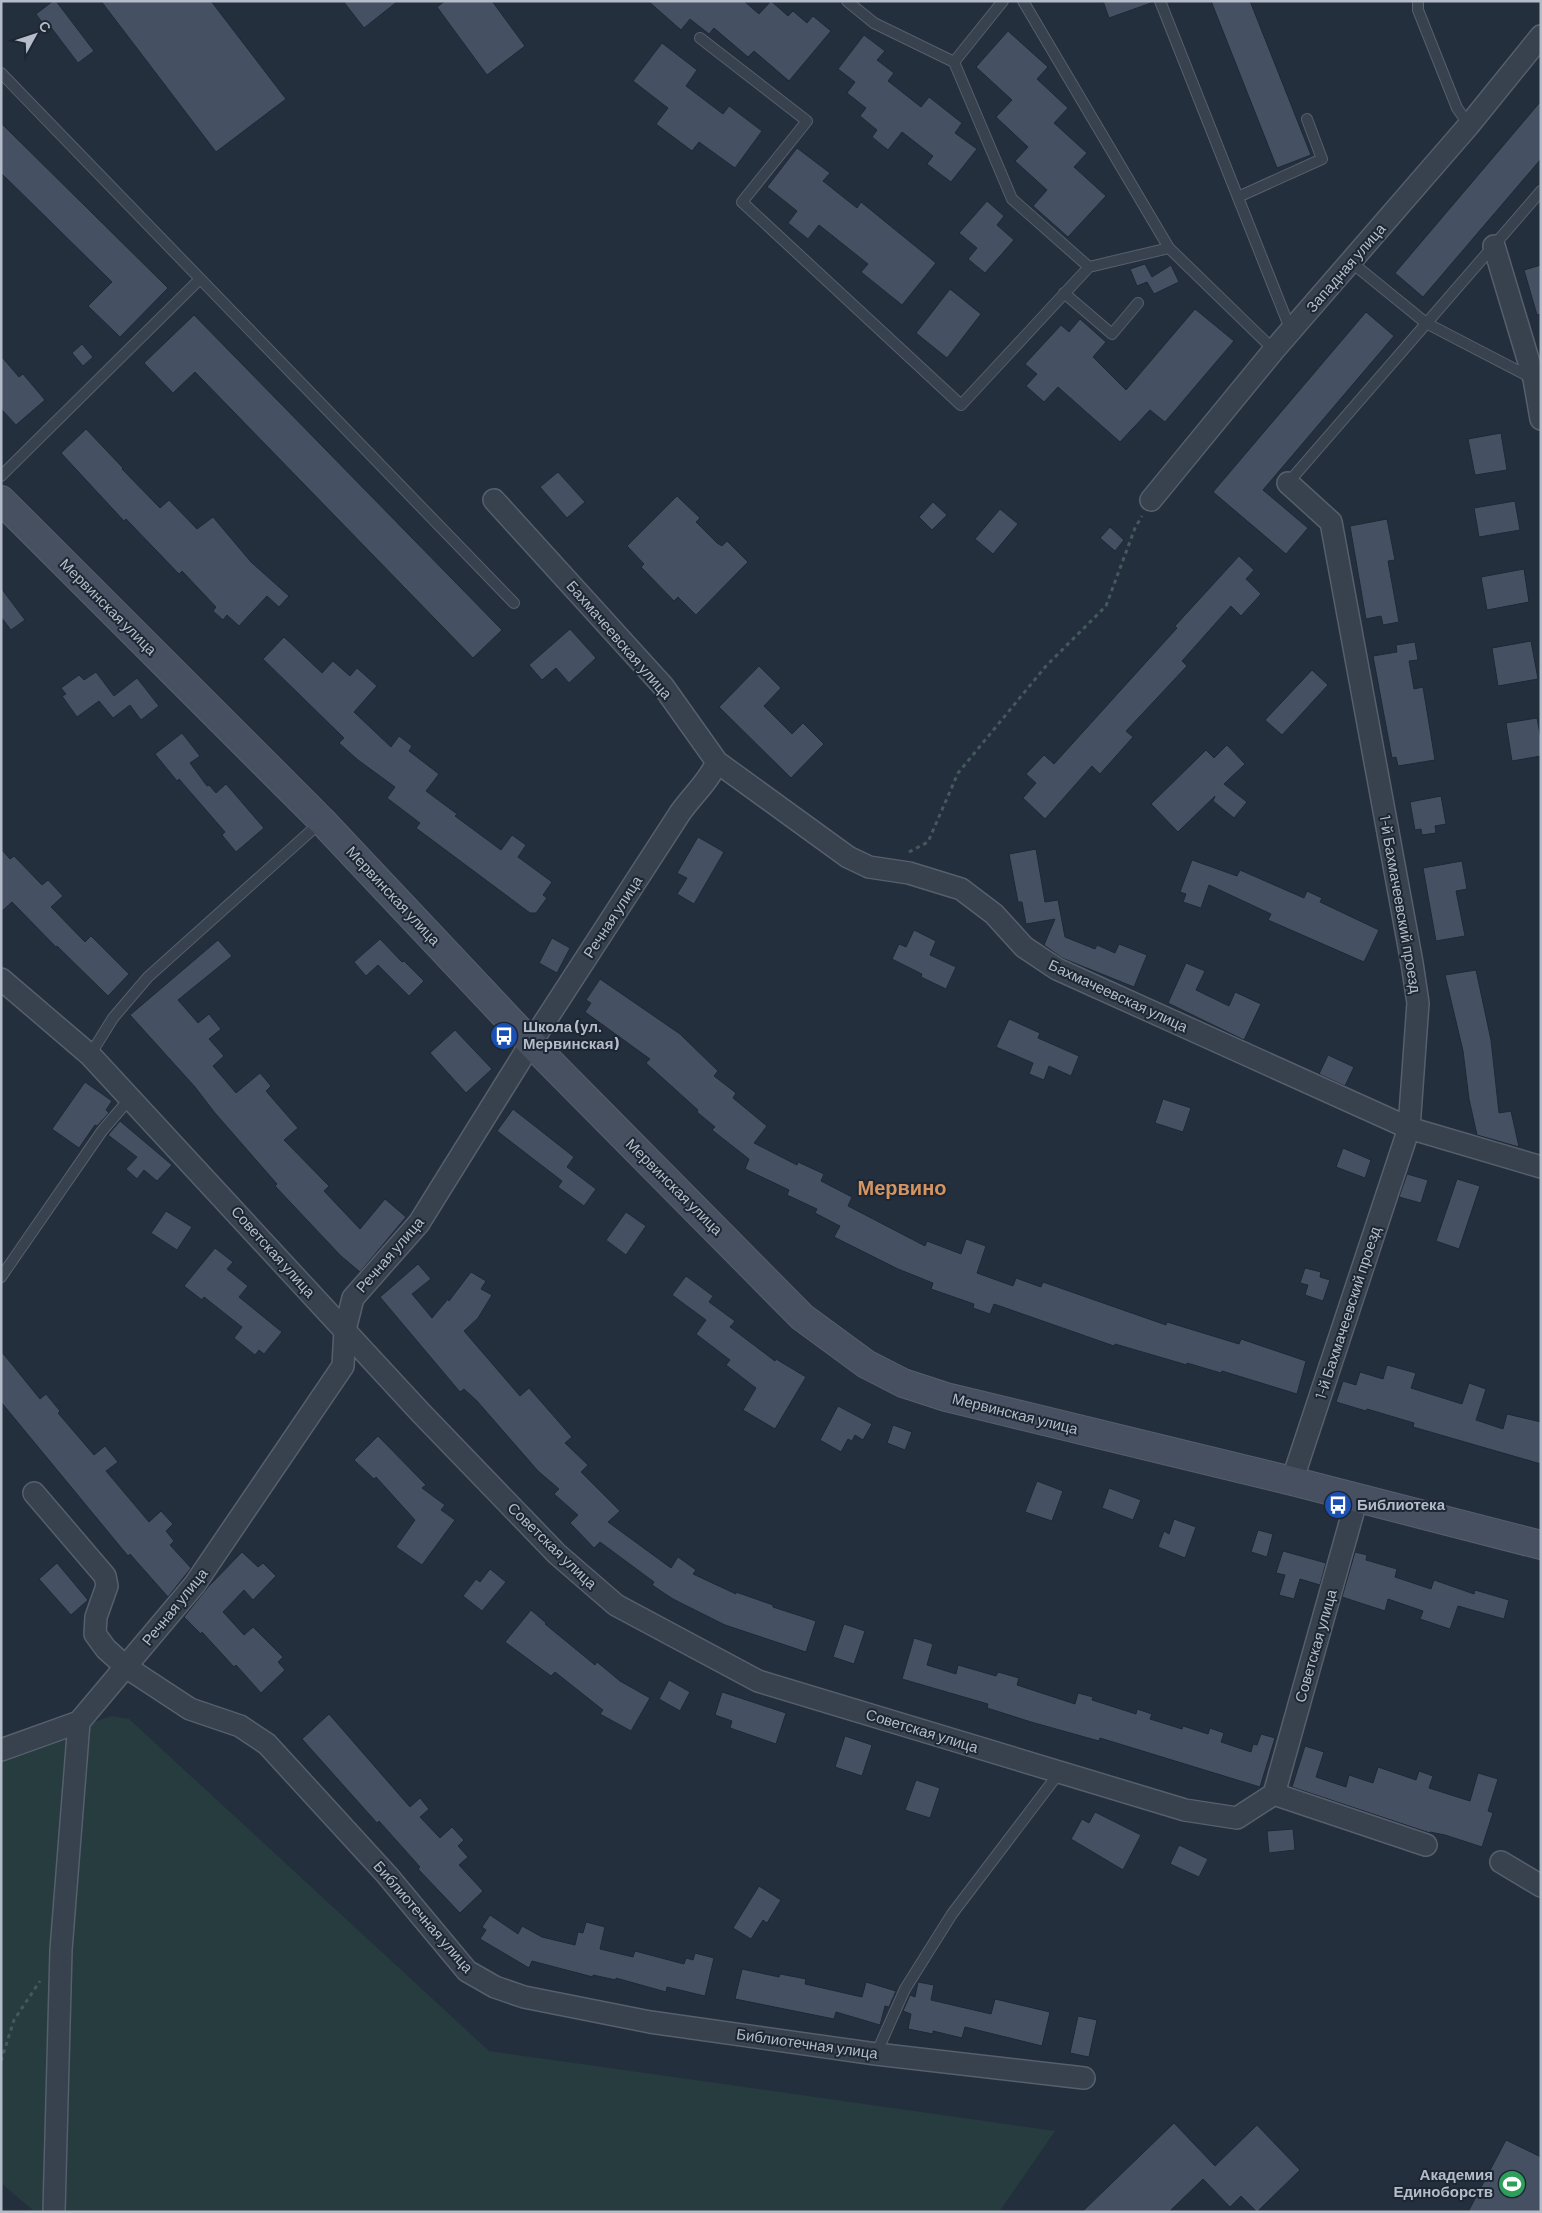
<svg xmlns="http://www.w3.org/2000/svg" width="1542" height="2213" font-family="Barlow,sans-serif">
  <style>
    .green { fill: #263c3f }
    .building { fill: #455162; stroke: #1f2835 }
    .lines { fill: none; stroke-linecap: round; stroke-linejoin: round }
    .lane-casing { stroke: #565f6c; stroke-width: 12 }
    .street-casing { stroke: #565f6c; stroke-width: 24 }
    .secondary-casing { stroke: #565f6c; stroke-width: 30 }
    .path { stroke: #44595c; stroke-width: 3; stroke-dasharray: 4 4; stroke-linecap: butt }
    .lane { stroke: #38414e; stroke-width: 10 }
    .street { stroke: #38414e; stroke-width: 21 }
    .secondary { stroke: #465061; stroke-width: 28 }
    .labels { text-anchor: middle; stroke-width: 4; stroke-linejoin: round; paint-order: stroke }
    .street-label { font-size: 15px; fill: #b4bcc9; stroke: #1d2633 }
    .poi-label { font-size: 15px; font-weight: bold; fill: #b4bcc9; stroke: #1d2633; text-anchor: start }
    .district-label { font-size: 20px; font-weight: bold; fill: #d59563; stroke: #1d2633 }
  </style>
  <rect width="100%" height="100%" fill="#242f3e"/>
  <path class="green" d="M111 1716 129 1719 489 2051 1055 2131 999 2212H35L1 2183V1755Z"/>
  <path class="building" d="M53 1H56L94 51 78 63 50 26 47 29 36 14Z
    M101 1H211L286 99 216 152Z
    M343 1H398L364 28Z
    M445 1H492L525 46 487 75 437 7Z
    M648 1H744L759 14 771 1 788 16 793 11 807 23 813 16 831 31 789 81 754 51 748 57 714 28 709 34 690 19 681 30Z
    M1103 1H1151V3L1109 18Z
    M1211 1H1250L1311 155 1277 168Z
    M1008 31 1048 67 1037 79 1068 108 1054 123 1087 153 1074 167 1106 196 1068 237 1033 206 1047 190 1015 161 1028 147 996 117 1012 100 976 67Z
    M864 35 885 51 877 60 894 73 888 81 921 107 929 97 962 123 955 133 977 149 951 182 927 164 933 156 902 132 888 150 872 137 877 130 860 116 866 108 847 93 855 82 838 69Z
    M662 43 697 70 686 86 723 114 729 106 762 131 735 168 699 142 692 151 656 124 668 108 633 81Z
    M1541 101V159L1423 297 1395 273Z
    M1 123 168 288 120 337 88 306 112 282 1 173Z
    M797 148 830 173 823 181 857 208 861 202 936 263 902 305 861 272 868 264 819 225 808 239 788 223 797 211 767 187Z
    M987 201 1004 216 997 225 1014 240 985 273 968 259 977 248 959 233Z
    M1145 264 1152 277 1171 265 1179 282 1154 294 1147 282 1137 286 1130 269Z
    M1541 265V314L1537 315 1524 270Z
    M950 289 981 314 947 358 916 333Z
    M1195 309 1234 341 1165 422 1150 410 1120 442 1058 387 1044 402 1026 386 1037 374 1025 364 1061 325 1069 332 1080 319 1106 342 1093 357 1126 390Z
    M1366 312 1394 336 1263 490 1308 528 1286 554 1213 492Z
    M194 315 502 630 473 658 195 372 173 393 144 363Z
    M82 344 93 357 83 366 72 353Z
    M1 356 19 377 23 374 45 400 16 425 1 409Z
    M86 429 123 468 122 469 160 508 169 500 197 529 213 517 251 562 289 596 279 607 267 596 239 626 227 615 223 620 213 611 216 607 182 571 179 574 126 519 124 521 61 453Z
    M1501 433 1507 470 1475 475 1468 439Z
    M558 472 585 502 567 518 540 487Z
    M677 496 700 518 696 522 717 543 722 546 727 541 748 562 696 615 678 597 674 601 641 567 644 564 627 546Z
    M1515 501 1520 530 1479 537 1474 508Z
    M933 502 947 515 932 530 919 517Z
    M1000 509 1018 524 993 554 975 539Z
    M1387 519 1395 560 1388 561 1399 622 1383 625 1381 616 1366 619 1350 526Z
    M1110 527 1124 540 1115 551 1100 538Z
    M1239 556 1254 570 1246 579 1261 594 1241 616 1231 606 1182 661 1187 666 1126 731 1133 737 1100 774 1092 766 1045 819 1023 798 1036 783 1026 774 1044 755 1054 764 1177 628 1175 626Z
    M1524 569 1529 602 1487 610 1481 577Z
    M1 588 25 620 11 630 1 617Z
    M570 629 596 658 569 683 556 668 542 680 529 665Z
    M284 637 322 673 333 661 350 676 357 668 377 686 354 712 391 747 399 736 412 746 409 751 439 774 426 791 457 814 455 816 501 850 512 835 526 845 518 857 552 882 543 895 547 898 536 913H530L416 828 420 823 387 798 395 787 358 760 339 743 344 738 263 659Z
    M1531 641 1538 679 1498 686 1492 648Z
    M1415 642 1418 660 1409 661 1414 689 1423 687 1435 760 1398 766 1396 757 1392 758 1373 656 1397 652 1396 645Z
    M759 666 781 688 764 706 792 734 803 723 824 744 791 778 719 707Z
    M1312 670 1328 685 1282 735 1265 720Z
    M96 672 114 696 137 678 159 706 141 720 130 705 113 718 99 701 77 717 62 696 66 694 61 688 79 675 84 680Z
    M1537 718 1541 739V756L1512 761 1506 723Z
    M182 733 200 756 190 763 207 786 209 785 216 793 226 784 264 828 236 852 222 835 225 832 179 779 177 781 155 754Z
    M1227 745 1245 764 1224 784 1247 802 1234 818 1213 801 1215 796 1178 832 1151 804 1206 750 1214 758Z
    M1441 796 1446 824 1435 826 1436 833 1422 835 1421 829 1415 830 1410 802Z
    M698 837 724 852 694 904 677 894 687 878 677 873Z
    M1 849 10 859 14 856 42 885 48 880 63 896 51 907 85 942 91 936 129 974 108 996 57 946 56 947 12 902 1 912Z
    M1036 849 1045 902 1058 900 1065 937 1095 949 1097 945 1115 953 1119 944 1147 955 1134 987 1062 958 1044 945 1055 919 1026 924 1022 902H1018L1009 854Z
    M1192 860 1237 876 1240 870 1304 898 1307 891 1322 898 1320 902 1379 930 1364 962 1268 920 1271 914 1209 885 1201 908 1183 902 1186 894 1180 892Z
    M1462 861 1467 889 1456 891 1465 936 1436 941 1423 868Z
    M914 930 936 941 930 955 956 967 946 989 921 977 922 974 892 959 899 944 906 947Z
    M552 938 570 948 557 973 539 963Z
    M380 939 402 962 404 961 424 981 409 996 378 965 366 976 354 962Z
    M218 940 232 956 178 1000 198 1023 209 1014 221 1029 209 1039 224 1056 213 1066 236 1093 260 1073 271 1086 266 1091 298 1128 284 1140 329 1186 324 1191 360 1229 385 1199 406 1217 360 1272 341 1256 275 1186 277 1184 215 1113 195 1087 130 1015Z
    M1186 963 1205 971 1196 990 1229 1006 1235 992 1261 1004 1244 1040 1168 1003Z
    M1476 970 1491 1040 1499 1113 1511 1111 1519 1147 1477 1135 1469 1099 1463 1051 1445 975Z
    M600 979 680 1034 718 1071 714 1076 736 1093 733 1098 767 1126 754 1143 797 1165 798 1162 824 1174 821 1181 852 1197 848 1206 925 1246 927 1241 961 1254 966 1239 986 1246 977 1273 1013 1286 1016 1278 1041 1287 1043 1282 1166 1325 1167 1322 1239 1344 1241 1339 1306 1361 1297 1394 1222 1371 1221 1373 1187 1363V1365L1115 1344 1114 1346 994 1304 990 1314 973 1308 974 1304 931 1289 933 1283 898 1269 834 1237 840 1226 815 1213 817 1209 787 1195 789 1190 745 1169 749 1159 712 1130 715 1127 697 1112 698 1110 646 1063 650 1059 585 1012 591 1003 586 1000Z
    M1009 1019 1040 1033 1038 1038 1079 1056 1071 1076 1049 1066 1044 1080 1029 1074 1033 1063 996 1047Z
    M455 1030 492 1069 466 1093 430 1053Z
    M1328 1055 1354 1067 1345 1086 1319 1074Z
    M85 1082 112 1101 106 1110 109 1113 97 1126 95 1125 79 1148 52 1129Z
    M1163 1099 1191 1108 1183 1132 1155 1123Z
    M513 1109 574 1157 567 1167 596 1189 584 1206 558 1187 562 1181 497 1131Z
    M120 1121 172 1165 157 1181 144 1170 137 1179 126 1169 137 1157 108 1135Z
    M1343 1148 1371 1160 1365 1178 1336 1167Z
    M1407 1174 1428 1180 1421 1203 1399 1197Z
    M1457 1179 1480 1186 1459 1249 1436 1241Z
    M166 1211 192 1227 177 1250 151 1233Z
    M626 1212 646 1226 626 1255 606 1240Z
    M215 1248 233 1262 227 1269 248 1286 239 1297 282 1332 264 1354 259 1350 255 1355 234 1338 242 1327 204 1297 202 1300 184 1286Z
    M418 1264 431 1279 412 1294 432 1318 448 1299 449 1301 471 1272 486 1281 481 1289 492 1295 478 1318 464 1331 520 1396 529 1388 572 1437 565 1443 588 1465 581 1472 620 1511 608 1522 671 1568 678 1557 696 1570 693 1574 736 1594V1592L773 1605V1607L816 1621 806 1652 725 1625 673 1599 652 1585 654 1582 600 1542 594 1548 570 1523 578 1515 554 1494 559 1489 538 1471 477 1401 464 1389 460 1392 380 1297Z
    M1305 1268 1321 1272 1320 1277 1330 1280 1323 1301 1305 1295 1308 1285 1300 1283Z
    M686 1276 713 1296 709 1302 735 1321 730 1327 775 1361 776 1359 806 1377 775 1429 743 1410 756 1388 726 1365 730 1360 696 1334 706 1320 672 1295Z
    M1 1351 40 1399 46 1394 60 1411 58 1413 94 1455 105 1446 118 1462 106 1471 149 1522 161 1511 173 1524 166 1531 174 1541 170 1545 191 1568 168 1597 130 1554 128 1556 1 1402Z
    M1387 1365 1416 1373 1411 1388 1462 1404 1469 1383 1486 1389 1476 1420 1503 1429 1507 1414 1541 1422V1464L1413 1427 1414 1423 1367 1409 1366 1411 1336 1402 1343 1381 1356 1385 1360 1372 1383 1379Z
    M838 1406 872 1424 863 1440 855 1435 852 1441 848 1439 841 1452 820 1440Z
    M893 1425 912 1432 905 1450 887 1443Z
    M378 1436 426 1485 422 1488 445 1505 441 1510 455 1520 422 1565 396 1547 415 1520 376 1477 374 1479 354 1460Z
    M1037 1481 1063 1491 1052 1521 1025 1512Z
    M1109 1488 1141 1500 1133 1520 1102 1508Z
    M1174 1519 1196 1527 1185 1558 1158 1547 1164 1531 1169 1534Z
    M1258 1530 1273 1534 1267 1557 1251 1552Z
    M1283 1551 1326 1563 1320 1585 1300 1579 1294 1599 1279 1595 1285 1575 1276 1573Z
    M242 1552 258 1567 263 1563 276 1576 253 1600 244 1590 223 1612 244 1635 253 1627 283 1657 278 1662 285 1670 261 1693 236 1665 234 1667 202 1632 201 1634 184 1617 208 1587Z
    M1355 1552 1367 1555 1366 1560 1397 1569 1395 1577 1431 1589 1434 1580 1474 1594 1475 1590 1509 1600 1504 1619 1458 1606 1450 1629 1420 1619 1423 1611 1388 1599 1385 1611 1342 1597Z
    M57 1563 88 1600 71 1615 39 1579Z
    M490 1569 506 1582 482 1611 463 1596 476 1579 480 1582Z
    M531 1610 546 1623 545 1624 595 1665 597 1662 620 1681 650 1698 631 1731 600 1714 603 1710 555 1672 551 1676 505 1642Z
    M844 1624 865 1631 854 1664 833 1657Z
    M914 1638 933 1644 927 1665 956 1674 958 1665 996 1676 998 1672 1019 1678 1017 1685 1075 1704 1078 1693 1093 1697 1092 1700 1136 1714 1137 1709 1152 1714 1150 1719 1182 1729 1183 1726 1208 1734 1210 1728 1224 1733 1221 1742 1251 1752 1253 1744 1257 1745 1261 1734 1275 1738 1260 1787 1100 1738 1099 1741 1031 1722 987 1708 988 1704 902 1679Z
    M669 1680 690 1692 680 1711 659 1699Z
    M722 1692 786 1713 776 1744 730 1728 732 1721 715 1715Z
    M329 1714 410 1807 420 1798 429 1809 420 1817 440 1838 452 1827 464 1840 458 1846 468 1857 459 1865 483 1891 460 1913 418 1869 420 1867 379 1821 377 1823 302 1739Z
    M845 1736 872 1745 862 1776 835 1767Z
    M1305 1746 1324 1752 1316 1777 1346 1787 1349 1775 1373 1783 1378 1767 1416 1780 1419 1771 1433 1776 1429 1788 1470 1801 1478 1773 1498 1779 1488 1811 1493 1813 1482 1847 1445 1835 1430 1832V1833L1292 1787Z
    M916 1780 940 1788 930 1818 905 1810Z
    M1095 1812 1141 1835 1123 1870 1071 1839 1082 1819 1089 1823Z
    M1293 1829 1295 1850 1269 1853 1267 1831Z
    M1179 1845 1208 1859 1199 1877 1170 1864Z
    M759 1886 781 1900 767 1923 763 1920 751 1939 733 1928Z
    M490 1915 518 1934 522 1926 542 1937 575 1945 578 1932 583 1933 586 1922 605 1927 600 1949 633 1957 635 1951 684 1964 686 1958 693 1960 695 1953 714 1958 705 1996 667 1987 666 1992 616 1978V1980L593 1975V1977L532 1961 529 1968 480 1939 486 1930 482 1927Z
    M742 1969 779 1977 780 1974 806 1979 805 1984 862 1997 866 1982 896 1991 889 2007 885 2006 880 2025 836 2012 834 2019 735 1999Z
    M918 1982 934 1985 931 2000 991 2014 995 1999 1050 2012 1042 2046 965 2027 962 2038 933 2031V2034L908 2029 911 2014 903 2011 910 1995 915 1997Z
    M1078 2016 1097 2020 1089 2057 1070 2053Z
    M1174 2123 1215 2166 1257 2125 1300 2170 1257 2212 1241 2196 1230 2207 1203 2179 1169 2212H1082Z
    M1506 2140 1541 2157V2212H1468Z"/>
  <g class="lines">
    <g class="lane-casing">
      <path id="lane" d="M847 1 874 23 954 62
        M1003 1 954 62 1012 199 1089 267
        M1023 1 1169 248
        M1160 1 1291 331
        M1418 1V10L1457 108 1469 125
        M700 38 807 121 742 202 961 405 1089 267 1169 248 1274 350
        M1 73 514 603
        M1238 197 1322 159 1307 119
        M1351 262 1426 323 1532 378
        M1064 293 1112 334 1138 303
        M1 476 200 279
        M1288 483 1541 191
        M90 1055 113 1018 148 977 322 821
        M1 1277 102 1131 131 1097
        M876 2054 905 1989 952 1914 1059 1773"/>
    </g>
    <g class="street-casing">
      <path id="street" d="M1494 246 1534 379 1541 419
        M1288 483 1331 522 1412 963 1418 1003 1409 1128 1292 1481
        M494 500 663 686 717 762 848 857 869 867 909 873 961 889 994 914 1024 947 1057 969 1409 1128 1541 1167
        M1151 500 1274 350 1469 125 1541 36
        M1 979 90 1055 421 1413 557 1554 616 1605 758 1681 1185 1810 1237 1818 1274 1794 1357 1498
        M34 1493 105 1576 107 1586 96 1617 95 1634 106 1649 126 1667 190 1709 240 1726 267 1744 387 1875 467 1971 495 1987 524 1997 650 2022 876 2054 1084 2078
        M1 1750 79 1722 195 1584 343 1366 345 1330 353 1298 419 1223 531 1043 680 813C692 796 709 781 717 762
        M1274 1794 1426 1845
        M1501 1862 1541 1886
        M54 2212 61 1950 79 1722"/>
    </g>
    <g class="secondary-casing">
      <path id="secondary" d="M1 500 322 821 531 1043 802 1317 866 1364 903 1383 946 1397 1292 1481 1541 1545"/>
    </g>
    <path class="path" d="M909 852 928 842 958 773 1046 666 1106 606 1135 528 1142 516
      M1 2061 14 2020 40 1981"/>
    <use href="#lane" class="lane"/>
    <use href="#street" class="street"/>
    <use href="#secondary" class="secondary"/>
  </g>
  <defs>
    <g id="bus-disc" transform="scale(1.4375)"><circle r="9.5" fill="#1a4fb4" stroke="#1d2633"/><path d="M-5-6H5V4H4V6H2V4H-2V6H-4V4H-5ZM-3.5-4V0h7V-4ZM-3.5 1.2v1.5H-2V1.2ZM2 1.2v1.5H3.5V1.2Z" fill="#fff"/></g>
    <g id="stadium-disc" transform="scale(1.4375)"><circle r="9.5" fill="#2e9e5b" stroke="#1d2633"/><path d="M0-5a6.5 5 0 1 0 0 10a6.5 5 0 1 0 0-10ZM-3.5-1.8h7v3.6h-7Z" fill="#fff"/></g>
  </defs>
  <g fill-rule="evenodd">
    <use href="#bus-disc" x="504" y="1036"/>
    <use href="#bus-disc" x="1338" y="1505"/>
    <use href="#stadium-disc" x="1512" y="2184"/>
  </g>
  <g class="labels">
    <g class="street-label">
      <text transform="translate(1346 268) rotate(-49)" y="5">Западная улица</text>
      <text transform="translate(108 607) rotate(45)" y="5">Мервинская улица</text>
      <text transform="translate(619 640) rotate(49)" y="5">Бахмачеевская улица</text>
      <text transform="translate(393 896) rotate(47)" y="5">Мервинская улица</text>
      <text transform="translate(1400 904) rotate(80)" y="5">1-й Бахмачеевский проезд</text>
      <text transform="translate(613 917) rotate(-57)" y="5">Речная улица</text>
      <text transform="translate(1118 996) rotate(25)" y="5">Бахмачеевская улица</text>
      <text transform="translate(674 1187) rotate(45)" y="5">Мервинская улица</text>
      <text transform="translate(273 1252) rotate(48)" y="5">Советская улица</text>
      <text transform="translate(390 1255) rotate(-49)" y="5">Речная улица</text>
      <text transform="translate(1348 1313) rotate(-72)" y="5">1-й Бахмачеевский проезд</text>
      <text transform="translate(1015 1414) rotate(14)" y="5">Мервинская улица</text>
      <text transform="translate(552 1546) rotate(44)" y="5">Советская улица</text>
      <text transform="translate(175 1607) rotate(-51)" y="5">Речная улица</text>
      <text transform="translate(1316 1646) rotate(-74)" y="5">Советская улица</text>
      <text transform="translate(922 1731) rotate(17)" y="5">Советская улица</text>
      <text transform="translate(423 1917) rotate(49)" y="5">Библиотечная улица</text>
      <text transform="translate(807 2044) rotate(8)" y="5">Библиотечная улица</text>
    </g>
    <g class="poi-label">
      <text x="523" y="1032">Школа (ул.<tspan x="523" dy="17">Мервинская)</tspan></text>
      <text x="1357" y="1510">Библиотека</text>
      <text x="1493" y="2180" text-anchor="end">Академия<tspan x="1493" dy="17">Единоборств</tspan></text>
    </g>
    <g class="district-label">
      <text x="902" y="1195">Мервино</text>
    </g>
  </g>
  <rect width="1542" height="2213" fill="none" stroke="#b4bcc9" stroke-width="5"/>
  <g transform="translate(35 35) rotate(50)" stroke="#1d2633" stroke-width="4" paint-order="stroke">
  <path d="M0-4L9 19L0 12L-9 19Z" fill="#b4bcc9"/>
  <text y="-8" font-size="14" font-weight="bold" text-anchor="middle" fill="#b4bcc9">С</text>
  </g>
</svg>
